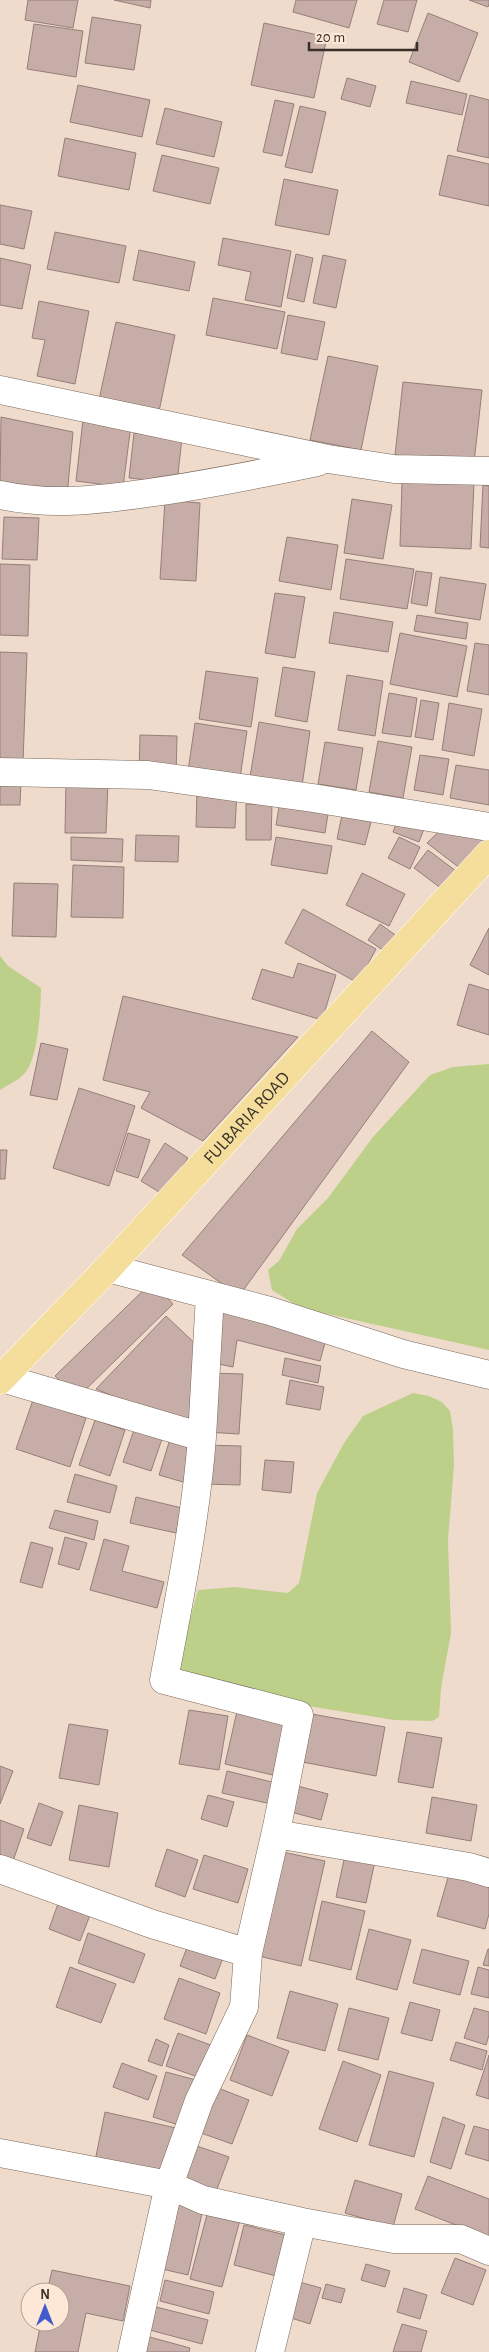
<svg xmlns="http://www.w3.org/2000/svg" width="489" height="2352" font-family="'Alegreya Sans',sans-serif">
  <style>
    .water { fill: #bdd089 }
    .building { fill: #c7ada8; stroke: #967e79 }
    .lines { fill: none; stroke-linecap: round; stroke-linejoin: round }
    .minor-casing { stroke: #786759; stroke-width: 29 }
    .major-casing { stroke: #fff; stroke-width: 29 }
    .minor { stroke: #fff; stroke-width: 28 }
    .major { stroke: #f5de9b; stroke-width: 28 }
    .labels { text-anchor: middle; stroke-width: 5; stroke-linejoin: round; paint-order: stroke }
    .street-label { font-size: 18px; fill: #38302a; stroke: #fde8d8 }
  </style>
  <rect width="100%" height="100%" fill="#efdbcb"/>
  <path class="water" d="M0 956 8 966 41 988C41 1007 38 1063 23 1075 17 1081 7 1085 0 1090Z
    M489 1064V1350L301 1308 272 1290 268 1270 279 1261 297 1229 328 1198 373 1137 430 1075 453 1067Z
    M413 1393 429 1396 442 1402 450 1411 453 1430 454 1465 448 1540 451 1633 441 1688 439 1717 432 1721 394 1720 302 1705 175 1673 198 1590 235 1587 288 1593 299 1583 317 1493 344 1443 363 1416Z"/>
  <path class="building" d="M28 0H78L73 28 25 20Z
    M114 0H151L150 8Z
    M296 0H357L349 28 293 12Z
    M384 0H417L408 32 377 24Z
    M469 0H489V4L488 7Z
    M428 13 478 33 459 82 409 62Z
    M92 17 141 25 134 70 85 63Z
    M264 23 327 37 314 98 251 85Z
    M34 24 83 31 76 77 27 69Z
    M347 78 376 86 370 107 341 99Z
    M411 81 467 94 462 115 406 103Z
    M78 85 150 100 142 137 70 122Z
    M470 95 489 100V158L457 151Z
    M275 100 294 104 282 156 263 152Z
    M300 106 326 112 312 173 285 167Z
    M165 108 222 122 214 157 156 144Z
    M65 138 136 153 129 190 58 176Z
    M162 155 219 168 210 204 153 191Z
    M448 155 489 164V206L439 195Z
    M284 179 338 190 329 235 275 225Z
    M0 205 32 211 24 249 0 244Z
    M55 232 126 246 119 283 47 269Z
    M223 238 291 251 281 307 245 300 251 272 218 265Z
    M139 250 195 262 189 291 133 280Z
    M296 254 313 258 304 302 287 298Z
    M323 255 346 260 336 308 313 303Z
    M0 258 31 265 22 309 0 305Z
    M213 298 285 312 277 349 206 335Z
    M39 301 89 311 75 384 37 376 45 340 32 338Z
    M288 315 325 322 317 360 281 353Z
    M116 322 175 335 158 416 98 404Z
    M328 356 378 366 361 450 310 440Z
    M403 382 482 390 474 463 395 455Z
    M1 417 73 432 67 496 0 485Z
    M83 420 131 425 123 487 76 481Z
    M134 433 182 438 177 483 129 478Z
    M402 482 474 484 471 549 400 546Z
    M483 485 489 486V548L480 547Z
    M352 499 392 505 383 559 344 553Z
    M165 500 200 503 196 581 160 579Z
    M4 517 39 518 37 560 2 559Z
    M287 537 338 545 331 590 279 581Z
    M346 559 414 569 407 609 340 599Z
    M0 564 30 565 28 636 0 635Z
    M416 571 432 573 427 606 411 603Z
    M440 577 486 584 480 620 435 613Z
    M275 593 305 597 295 658 265 653Z
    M334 612 393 622 388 652 329 643Z
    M417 615 468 623 466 639 414 631Z
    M400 633 467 646 457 697 390 684Z
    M475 643 489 645V695L467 691Z
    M0 652 27 653 23 762 0 761Z
    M283 667 315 672 307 722 275 716Z
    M206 671 258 678 251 727 199 719Z
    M347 675 383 681 375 736 338 730Z
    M389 693 417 698 411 737 382 733Z
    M421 700 439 703 433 740 415 737Z
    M449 703 482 709 474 756 442 750Z
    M259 722 310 731 302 786 250 777Z
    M195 723 247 731 240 778 188 771Z
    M140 735 177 736 176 777 139 775Z
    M378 741 412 747 403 798 369 792Z
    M325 742 363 748 356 790 318 784Z
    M420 755 449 759 443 795 414 790Z
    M456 765 489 770V805L450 798Z
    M0 781H21L20 805H0Z
    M66 781 108 783 106 833H65Z
    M197 790 237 791 235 828 196 827Z
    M281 795 330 802 325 833 276 825Z
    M246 804 272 805 271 840H246Z
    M342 815 371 822 365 845 337 839Z
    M399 816 425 826 419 842 393 832Z
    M447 824 489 839 461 869 427 843Z
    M136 835 179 836 178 862 135 861Z
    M71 837 123 839 122 862 71 860Z
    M276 837 332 846 327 874 271 865Z
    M399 837 420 847 410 869 388 858Z
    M428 850 456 871 442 889 414 868Z
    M73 865 124 867 123 918 71 917Z
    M362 873 405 894 389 926 346 905Z
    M14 883 58 884 56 937 12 936Z
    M303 909 376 949 358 983 285 943Z
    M380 924 401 939 390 955 368 940Z
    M489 928V975L470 965Z
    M298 963 336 975 322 1020 252 999 262 969 293 978Z
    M469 984 489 990V1035L457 1025Z
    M123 996 298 1037 203 1141 141 1108 150 1092 103 1080Z
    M372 1031 409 1062 239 1296 182 1255Z
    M41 1043 68 1049 57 1100 30 1095Z
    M79 1088 135 1106 109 1186 53 1168Z
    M128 1133 150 1140 138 1178 116 1171Z
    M165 1143 188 1158 164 1195 141 1181Z
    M0 1150H7L5 1179H0Z
    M152 1282 173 1304 77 1398 55 1376Z
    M217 1311 326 1339 320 1361 237 1340 233 1367 209 1362Z
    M166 1316 201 1349 194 1430 96 1389Z
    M285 1358 321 1366 318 1383 282 1375Z
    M209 1373 243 1374 239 1434 206 1432Z
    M290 1380 324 1387 320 1410 286 1404Z
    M33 1400 86 1418 70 1467 16 1449Z
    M95 1420 125 1430 110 1476 79 1465Z
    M135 1427 163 1436 151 1471 123 1462Z
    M170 1439 194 1445 183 1482 159 1475Z
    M205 1445 241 1446 240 1485 204 1484Z
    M265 1460 294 1462 291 1493 262 1490Z
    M75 1474 117 1486 110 1513 67 1502Z
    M136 1497 182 1508 176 1533 130 1523Z
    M55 1510 98 1521 94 1540 49 1528Z
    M65 1537 87 1543 79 1570 58 1564Z
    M104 1539 129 1546 122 1571 164 1582 157 1608 90 1590Z
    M31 1542 53 1548 42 1588 20 1582Z
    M238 1707 286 1718 273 1775 225 1764Z
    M189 1710 228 1716 219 1770 179 1764Z
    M306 1713 385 1727 376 1776 297 1761Z
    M69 1724 108 1730 99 1785 59 1778Z
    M407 1732 442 1738 433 1788 398 1782Z
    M0 1766 13 1771 0 1804Z
    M227 1771 276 1783 271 1804 222 1793Z
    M294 1785 328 1794 321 1820 287 1811Z
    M208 1795 234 1802 227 1827 201 1819Z
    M432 1797 477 1805 471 1841 426 1833Z
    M39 1803 63 1812 51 1846 27 1838Z
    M79 1805 118 1813 109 1867 69 1860Z
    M0 1820 24 1829 12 1864 0 1859Z
    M167 1849 198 1860 185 1897 155 1886Z
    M278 1851 325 1861 301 1966 254 1955Z
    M204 1855 248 1869 238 1903 193 1889Z
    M345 1855 375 1861 366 1903 336 1897Z
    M449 1874 489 1886V1914L485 1929 437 1916Z
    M60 1898 92 1910 80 1941 49 1929Z
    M322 1901 365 1911 351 1970 309 1960Z
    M369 1929 411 1940 397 1990 356 1979Z
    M88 1933 145 1954 134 1983 78 1963Z
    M189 1942 224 1955 215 1979 180 1966Z
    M422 1949 469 1961 460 1995 413 1983Z
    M488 1949H489V1966L483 1965Z
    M70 1967 116 1984 101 2023 56 2007Z
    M478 1967 489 1970V1998L471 1994Z
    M179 1978 220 1993 206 2034 164 2019Z
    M290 1991 338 2004 325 2051 277 2038Z
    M410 2002 440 2010 432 2041 401 2033Z
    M349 2008 389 2018 378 2060 338 2050Z
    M474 2008 489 2012V2035L486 2045 464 2038Z
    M178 2033 216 2047 204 2079 166 2066Z
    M247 2035 289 2051 272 2096 230 2080Z
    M156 2039 169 2045 162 2066 148 2061Z
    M456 2042 487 2051 482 2070 450 2060Z
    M489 2055V2099L476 2095Z
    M343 2061 381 2075 357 2142 319 2129Z
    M122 2063 157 2076 148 2100 113 2087Z
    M389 2071 434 2083 414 2157 369 2145Z
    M166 2072 196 2080 182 2126 153 2117Z
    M218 2088 249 2100 232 2144 201 2133Z
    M105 2112 176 2128 165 2177 95 2161Z
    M443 2117 465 2125 451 2169 430 2162Z
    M474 2126 489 2130V2161L465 2154Z
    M194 2145 229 2157 214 2197 179 2184Z
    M428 2176 489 2199V2238L415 2209Z
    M355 2180 402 2194 393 2227 345 2213Z
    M178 2203 203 2209 188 2275 162 2269Z
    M208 2211 240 2220 222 2287 190 2279Z
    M244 2225 290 2236 280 2277 234 2265Z
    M455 2258 486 2270 473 2305 441 2293Z
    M366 2264 390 2271 385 2287 361 2280Z
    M52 2270 130 2286 123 2321 86 2313 78 2352H35L41 2322H60V2292H47Z
    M165 2280 214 2292 209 2314 160 2301Z
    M296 2281 321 2288 310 2324 285 2316Z
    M326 2284 345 2289 341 2303 322 2298Z
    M404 2288 427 2295 420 2319 397 2312Z
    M152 2306 208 2320 202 2344 146 2329Z
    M402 2324 427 2331 421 2352H393Z
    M146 2336 190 2348 189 2352H142Z"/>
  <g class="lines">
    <g class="minor-casing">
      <path id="minor" d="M0 390 328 459 394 469 489 471
        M0 495C51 506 97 500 148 493 205 485 260 474 317 462
        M0 772 148 775 313 798 489 827
        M108 1268 270 1311 403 1354 489 1375
        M2 1378 202 1437 210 1295
        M276 1834 469 1867 489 1873
        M0 1869 152 1924 248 1953
        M0 2153 169 2185 203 2200 302 2222 394 2239H461L489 2251
        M132 2352 169 2185 199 2101 244 2007 248 1953 277 1827 299 1715 164 1680C179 1600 196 1518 202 1437
        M270 2352 302 2222"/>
    </g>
    <g class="major-casing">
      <g id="major">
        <path id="s1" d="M0 1380 108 1268 489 854"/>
      </g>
    </g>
    <use href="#minor" class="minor"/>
    <use href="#major" class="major"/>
  </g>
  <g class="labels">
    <g class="street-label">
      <text dy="6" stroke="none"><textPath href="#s1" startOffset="360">FULBARIA ROAD</textPath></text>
    </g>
  </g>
  <g transform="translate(45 2307)"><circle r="24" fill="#fde8d8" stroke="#ae9e92"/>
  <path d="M0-4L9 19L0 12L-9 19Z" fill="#435bce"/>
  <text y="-8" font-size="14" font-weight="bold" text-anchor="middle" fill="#38302a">N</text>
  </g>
  <path d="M309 42v8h108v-8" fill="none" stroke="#38302a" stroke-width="2.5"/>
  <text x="316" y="42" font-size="15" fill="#38302a" stroke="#fde8d8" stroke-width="4" paint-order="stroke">20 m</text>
</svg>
